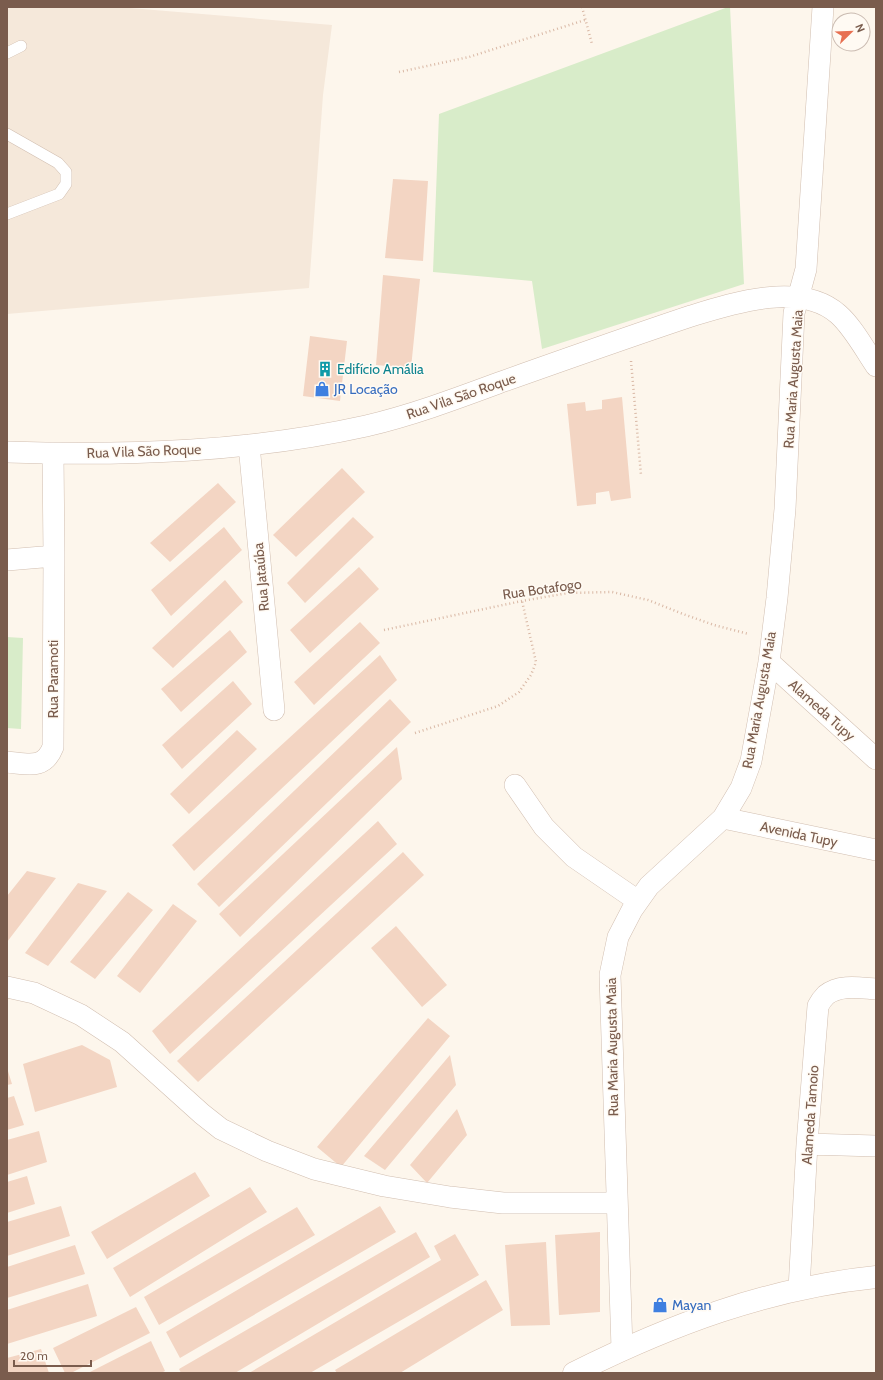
<svg xmlns="http://www.w3.org/2000/svg" width="883" height="1380" font-family="Cabin,sans-serif">
  <style>
    .residential { fill: #f5e8da }
    .green { fill: #d8ecc9 }
    .building { fill: #f3d5c3 }
    .lines { fill: none; stroke-linecap: round; stroke-linejoin: round }
    .lane-casing { stroke: #d1beb0; stroke-width: 12 }
    .street-casing { stroke: #d1beb0; stroke-width: 22 }
    .secondary-casing { stroke: #d6c0b0; stroke-width: 23 }
    .path { stroke: #d9b8a5; stroke-width: 2.5; stroke-dasharray: 1 3; stroke-linecap: butt }
    .lane { stroke: #fff; stroke-width: 11 }
    .street { stroke: #fff; stroke-width: 21 }
    .secondary { stroke: #fff; stroke-width: 22 }
    .labels { text-anchor: middle; stroke-width: 3; stroke-linejoin: round; paint-order: stroke }
    .culture-label { font-size: 14px; fill: #0d838f; stroke: #fffaf3; text-anchor: start }
    .street-label { font-size: 14px; fill: #7a5c4d; stroke: #fffaf3 }
    .shop-label { font-size: 14px; fill: #366cbe; stroke: #fffaf3; text-anchor: start }
  </style>
  <rect width="100%" height="100%" fill="#fdf6ec"/>
  <path class="residential" d="M7 7H118L332 25 323 95 309 288 7 314Z"/>
  <path class="green" d="M728 7H730L744 284 542 349 532 281 433 272 439 114Z
    M7 637 23 638 21 729 7 728Z"/>
  <path class="building" d="M393 179 428 181 423 261 385 258Z
    M383 275 420 279 411 368 376 365Z
    M310 336 347 341 340 401 303 396Z
    M622 397 631 498 611 501 609 491 596 493V504L577 506 567 404 585 402 586 411 602 409V400Z
    M342 468 365 492 296 557 273 535Z
    M218 483 236 502 170 562 150 543Z
    M353 517 374 537 305 603 287 583Z
    M224 527 242 550 171 616 151 590Z
    M359 567 379 589 310 653 290 630Z
    M225 580 243 602 173 668 152 648Z
    M360 622 380 643 314 705 294 682Z
    M230 630 247 652 181 712 161 689Z
    M380 655 397 680 194 871 172 845Z
    M233 681 252 704 182 769 162 745Z
    M390 699 411 722 219 907 197 884Z
    M237 730 257 749 189 814 170 794Z
    M397 747 402 779 240 937 219 914Z
    M378 821 397 844 170 1054 152 1031Z
    M403 852 424 875 198 1082 177 1061Z
    M27 871 56 878 7 942V896Z
    M78 883 107 891 48 966 25 953Z
    M128 892 153 910 95 979 70 962Z
    M173 904 197 921 140 993 117 976Z
    M396 926 447 985 422 1007 371 948Z
    M428 1018 450 1036 341 1167 317 1147Z
    M82 1045 110 1060 117 1087 35 1112 23 1064Z
    M450 1055 456 1085 385 1170 364 1156Z
    M7 1068 12 1084 7 1085Z
    M14 1096 24 1125 7 1130V1098Z
    M457 1109 467 1135 427 1183 410 1165Z
    M39 1131 47 1162 7 1175V1140Z
    M195 1172 210 1196 107 1259 91 1232Z
    M27 1176 35 1204 7 1213V1182Z
    M250 1187 267 1212 130 1297 113 1268Z
    M61 1206 70 1236 7 1256V1222Z
    M380 1206 396 1232 180 1358 166 1332Z
    M297 1207 315 1235 159 1325 144 1297Z
    M416 1232 430 1257 235 1373H181L179 1369Z
    M600 1232V1312L559 1315 555 1235Z
    M455 1234 479 1275 310 1373H249L441 1260 434 1246Z
    M546 1242 550 1325 511 1326 505 1245Z
    M75 1245 85 1274 7 1298V1267Z
    M486 1280 503 1310 400 1373H337L335 1370Z
    M88 1284 97 1316 7 1344V1310Z
    M136 1307 150 1333 71 1373H65L53 1348Z
    M151 1341 165 1371 161 1373H88Z
    M41 1349 49 1373H7V1358Z"/>
  <g class="lines">
    <g class="lane-casing">
      <path id="lane" d="M7 53 21 46
        M7 134 58 163 66 172V184L59 194 7 214"/>
    </g>
    <g class="street-casing">
      <path id="street" d="M249 445 274 710
        M7 452C127 456 249 452 366 426 413 415 458 398 504 381 566 359 628 337 691 316 733 303 801 281 838 314 853 327 865 350 876 366
        M7 560 54 556
        M769 662 876 759
        M7 762C28 764 44 770 53 747L54 556 53 454
        M515 785 544 827 574 857 638 901
        M723 818 876 850
        M7 987 34 993 81 1015 122 1042 202 1114 221 1129 267 1151 314 1169 384 1186 450 1197 503 1203H616
        M807 1144 876 1146
        M799 1289 807 1144 818 1006C820 1002 823 998 826 995 840 984 860 988 876 989
        M622 1349 610 975 618 937 632 910 649 886 723 818 741 788 751 761 769 662 777 598 785 509 794 313 806 269 823 7"/>
    </g>
    <g class="secondary-casing">
      <path id="secondary" d="M574 1373C670 1325 768 1288 876 1277"/>
    </g>
    <path class="path" d="M582 7 592 44
      M399 72 469 57 585 20
      M631 361 641 475
      M384 630 522 601 568 593 612 592 648 600 683 614 714 625 749 634
      M415 733 498 706 519 692 531 675 536 662 522 601"/>
    <use href="#lane" class="lane"/>
    <use href="#street" class="street"/>
    <use href="#secondary" class="secondary"/>
  </g>
  <defs>
    <g id="building-bare" transform="scale(1.2)"><path d="M-4-6H4V6H1V3H-1V6H-4ZM-2.5-4.3h1.7v1.8h-1.7ZM.8-4.3h1.7v1.8H.8ZM-2.5-1h1.7V.8h-1.7ZM.8-1h1.7V.8H.8Z" fill="#0f9aa8" stroke="#fffaf3" stroke-width="2.5" paint-order="stroke"/></g>
    <g id="shop-bare" transform="scale(1.2)"><path d="M-5-2.5h2.3a2.7 3.5 0 0 1 5.4 0H5L5.5 6h-11ZM-1.5-2.5h3a1.5 2.3 0 0 0-3 0Z" fill="#3f7fe0" stroke="#fffaf3" stroke-width="2.5" paint-order="stroke"/></g>
  </defs>
  <g fill-rule="evenodd">
    <use href="#building-bare" x="325" y="369"/>
    <use href="#shop-bare" x="322" y="389"/>
    <use href="#shop-bare" x="660" y="1305"/>
  </g>
  <g class="labels">
    <g class="culture-label">
      <text x="337" y="374">Edifício Amália</text>
    </g>
    <g class="street-label">
      <text transform="translate(793 379) rotate(-86)" y="5">Rua Maria Augusta Maia</text>
      <text transform="translate(461 396) rotate(-19)" y="5">Rua Vila São Roque</text>
      <text transform="translate(144 451) rotate(-2)" y="5">Rua Vila São Roque</text>
      <text transform="translate(261 577) rotate(-95)" y="5">Rua Jataúba</text>
      <text transform="translate(542 589) rotate(-8)" y="5">Rua Botafogo</text>
      <text transform="translate(53 679) rotate(-90)" y="5">Rua Paramoti</text>
      <text transform="translate(759 700) rotate(-80)" y="5">Rua Maria Augusta Maia</text>
      <text transform="translate(822 710) rotate(42)" y="5">Alameda Tupy</text>
      <text transform="translate(799 834) rotate(12)" y="5">Avenida Tupy</text>
      <text transform="translate(612 1047) rotate(-91)" y="5">Rua Maria Augusta Maia</text>
      <text transform="translate(810 1115) rotate(-86)" y="5">Alameda Tamoio</text>
    </g>
    <g class="shop-label">
      <text x="334" y="394">JR Locação</text>
      <text x="672" y="1310">Mayan</text>
    </g>
  </g>
  <rect width="883" height="1380" fill="none" stroke="#7a5c4d" stroke-width="16"/>
  <g transform="translate(851 32) rotate(67)"><circle r="19" fill="#fffaf3" stroke="#cabbb1"/>
  <path d="M0-3L7 15L0 10L-7 15Z" fill="#e76f51"/>
  <text y="-6" font-size="11" font-weight="bold" text-anchor="middle" fill="#7a5c4d">N</text>
  </g>
  <path d="M14 1360v6h77v-6" fill="none" stroke="#7a5c4d" stroke-width="2"/>
  <text x="20" y="1360" font-size="12" fill="#7a5c4d" stroke="#fffaf3" stroke-width="3" paint-order="stroke">20 m</text>
</svg>
